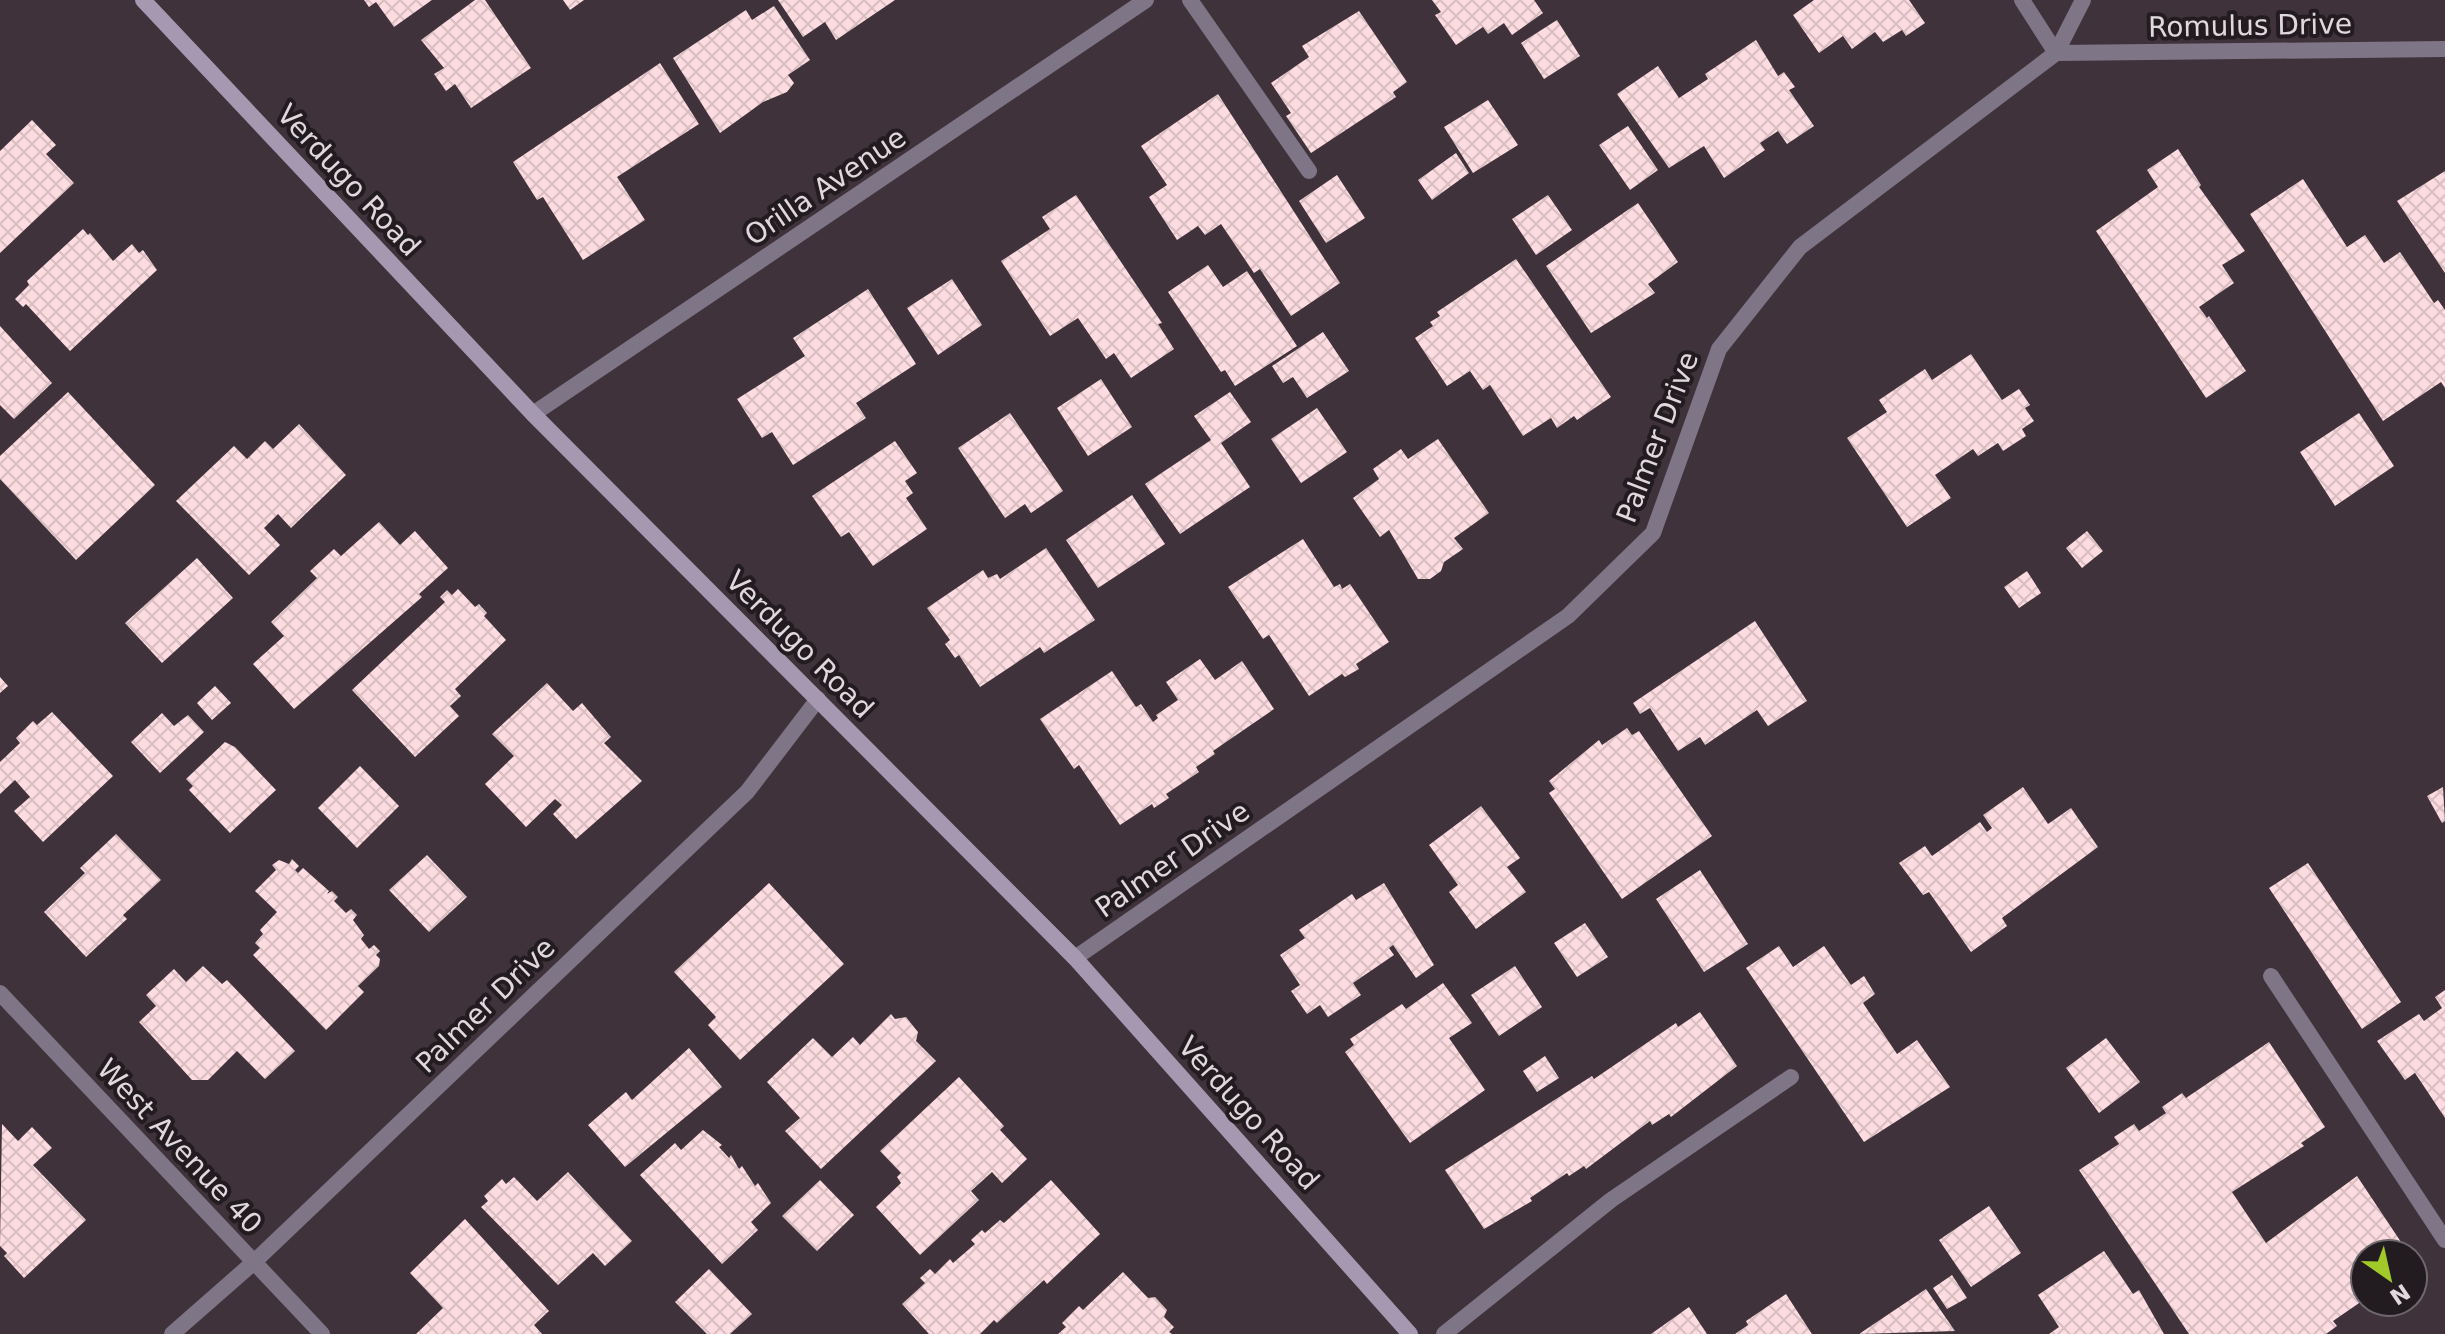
<svg xmlns="http://www.w3.org/2000/svg" width="2445" height="1334" font-family="'DejaVu Sans',sans-serif">
  <style>
    .building { fill: url(#building-cross-hatch) }
    .lines { fill: none; stroke-linecap: round; stroke-linejoin: round }
    .service { stroke: #7e7586; stroke-width: 16 }
    .minor { stroke: #7e7586; stroke-width: 16 }
    .secondary { stroke: #a798b2; stroke-width: 16 }
    .labels { text-anchor: middle; stroke-width: 8; stroke-linejoin: round; paint-order: stroke }
    .street-label { font-size: 28px; fill: #e0d8dd; stroke: #221c20 }
  </style>
  <defs>
    <pattern id="building-cross-hatch" width="8" height="8" patternUnits="userSpaceOnUse" patternTransform="scale(2)"><rect width="8" height="8" fill="#fddce1"/><path d="M0 0l8 8M0 8l8-8" fill="none" stroke="#d8bdc1"/></pattern>
  </defs>
  <rect width="100%" height="100%" fill="#3f323b"/>
  <path class="building" d="M364 0H432L394 27 376 2 369 7Z
    M475 0H485L531 68 471 108 455 84 446 91 434 74 444 68 421 40Z
    M563 0H584L570 10Z
    M778 0H895L836 40 825 22 803 37Z
    M1432 0H1534L1543 13 1512 35 1504 23 1488 34 1483 27 1456 45 1435 15 1441 12Z
    M1814 0H1909L1925 23 1906 36 1902 30 1883 42 1875 32 1852 49 1843 36 1819 53 1793 15Z
    M774 6 810 60 788 75 794 83 787 92 763 102 720 133 673 58 746 10 752 20Z
    M1359 11 1407 82 1393 92 1396 97 1311 153 1286 116 1291 113 1271 83 1309 57 1302 46Z
    M1557 20 1580 56 1544 79 1521 43Z
    M1756 40 1778 76 1784 72 1795 87 1789 90 1814 126 1787 144 1778 131 1760 143 1765 150 1724 178 1704 146 1669 168 1617 94 1658 66 1679 98 1708 79 1705 74Z
    M660 63 699 124 617 177 645 220 583 260 543 197 537 200 513 162Z
    M1218 94 1340 283 1291 316 1260 269 1254 273 1221 224 1205 235 1198 226 1177 240 1149 197 1167 185 1141 146Z
    M1488 100 1518 145 1473 173 1444 127Z
    M32 120 56 145 46 154 74 183 0 253V151Z
    M1628 126 1658 170 1630 190 1599 145Z
    M2178 149 2201 185 2199 187 2245 251 2222 265 2234 283 2199 307 2207 318 2209 316 2246 371 2206 398 2096 231 2158 187 2147 170Z
    M1456 153 1469 173 1432 200 1418 180Z
    M2445 171V273L2397 201Z
    M1337 175 1365 218 1326 243 1299 201Z
    M2303 179 2347 247 2365 235 2384 263 2400 252 2434 303 2438 300 2445 310V388L2441 382 2383 421 2250 214Z
    M1076 195 1162 323 1158 324 1174 349 1131 378 1114 353 1106 359 1078 318 1050 336 1001 261 1050 229 1042 217Z
    M1548 195 1572 230 1536 255 1512 219Z
    M1638 203 1678 262 1648 284 1655 293 1591 333 1546 266Z
    M83 229 88 235 90 233 113 261 132 244 139 253 143 250 157 270 70 351 26 304 23 307 15 299 29 285 27 281Z
    M1516 259 1611 397 1577 420 1574 416 1557 428 1551 418 1523 436 1490 385 1483 390 1470 371 1447 386 1415 338 1433 326 1430 322 1440 316 1437 312Z
    M1208 265 1223 287 1247 271 1297 346 1235 386 1225 370 1221 372 1168 292Z
    M952 279 982 325 938 355 907 308Z
    M868 289 916 364 856 403 866 418 793 465 772 432 762 438 737 399 805 356 793 338Z
    M0 326 52 383 14 419 0 405Z
    M1323 332 1349 371 1307 398 1293 377 1283 383 1272 366Z
    M1971 354 2002 400 2019 389 2030 405 2025 408 2034 421 2022 429 2026 436 2003 451 1998 443 1978 456 1973 449 1935 475 1951 498 1907 527 1847 438 1887 412 1879 400 1925 369 1932 380Z
    M1101 379 1132 427 1088 456 1057 408Z
    M68 392 155 485 76 560 0 479V456Z
    M1230 392 1251 422 1221 443 1250 487 1180 534 1145 484 1211 440 1194 416Z
    M1317 408 1347 452 1301 483 1271 439Z
    M1010 413 1063 491 1031 513 1025 504 1005 518 958 448Z
    M2359 413 2394 466 2335 506 2300 452Z
    M299 424 346 475 291 528 278 514 264 528 280 545 249 575 176 501 234 446 247 459 265 441 273 449Z
    M1438 439 1489 513 1454 538 1463 549 1444 562 1441 571 1430 579H1418L1389 530 1380 537 1353 498 1379 479 1373 469 1401 449 1408 459Z
    M895 441 917 473 905 481 913 493 906 498 927 529 873 566 849 532 841 537 812 496Z
    M1132 495 1165 544 1098 588 1066 540Z
    M379 522 400 545 415 531 448 568 419 594 422 597 294 709 253 664 284 636 271 622 317 578 310 571 334 549 341 556Z
    M2087 531 2103 551 2082 568 2066 548Z
    M1303 539 1334 587 1340 584 1342 589 1350 584 1389 642 1356 664 1359 669 1345 677 1342 674 1309 696 1269 635 1263 639 1228 587Z
    M1046 548 1095 620 1044 653 1040 647 980 687 959 655 955 658 945 644 950 640 927 608 983 570 988 578 997 574 1000 579Z
    M197 558 233 598 162 663 125 623Z
    M2027 571 2041 593 2019 608 2004 587Z
    M458 589 475 607 479 604 487 613 484 616 506 640 455 689 461 696 450 706 459 716 415 757 352 690 445 602 440 597 447 590 452 595Z
    M1755 621 1807 701 1768 726 1757 710 1705 745 1700 737 1678 751 1650 708 1640 714 1633 703Z
    M1200 659 1215 680 1242 661 1274 709 1213 751 1215 754 1196 767 1199 772 1166 794 1169 798 1154 808 1152 804 1120 825 1079 765 1074 769 1040 719 1112 671 1136 707 1141 704 1153 722 1158 718 1156 715 1178 700 1166 682Z
    M0 677 8 686 0 693Z
    M547 683 573 711 582 703 611 737 604 743 642 781 576 839 553 814 562 805 555 799 526 827 485 784 514 756 492 734Z
    M215 686 231 703 212 720 197 703Z
    M52 712 113 776 43 842 14 811 30 797 15 780 0 794V762L20 743 16 738 33 721 37 725Z
    M162 713 174 726 188 715 204 732 160 773 131 742Z
    M1627 728 1632 735 1639 731 1712 836 1622 899 1549 793 1555 789 1549 781 1599 740 1602 745Z
    M225 742 235 747 276 790 230 833 189 790 193 786 186 779Z
    M360 766 399 806 357 848 318 808Z
    M2023 787 2048 824 2071 808 2098 847 2002 918 2007 926 1971 952 1929 892 1923 895 1899 863 1925 846 1932 856 1980 822 1987 832 1992 828 1983 815Z
    M2443 787 2445 821 2442 823 2427 796Z
    M1481 806 1520 858 1507 867 1526 892 1476 929 1449 892 1458 885 1429 845Z
    M116 834 161 880 123 915 127 919 86 957 44 912 85 873 80 868Z
    M427 855 467 897 429 932 389 890Z
    M292 859 299 866 295 870 298 873 303 868 329 891 327 894 332 891 338 897 334 901 346 913 351 909 357 915 353 920 364 935 361 939 369 949 374 945 380 951 376 955 380 959 379 966 358 986 364 992 326 1030 253 955 260 948 255 943 263 934 260 930 277 912 255 891 276 870 272 865 279 860 289 864Z
    M2308 863 2401 1002 2362 1029 2269 888Z
    M1700 870 1748 944 1704 972 1656 899Z
    M769 883 844 964 740 1060 708 1025 716 1017 674 972Z
    M1384 883 1434 965 1416 978 1393 945 1389 948 1394 955 1353 983 1361 995 1328 1017 1320 1005 1307 1014 1291 991 1300 985 1280 955 1305 938 1299 930 1352 894 1356 900Z
    M1585 923 1608 957 1577 977 1554 943Z
    M1779 946 1793 967 1824 946 1851 985 1864 976 1875 994 1863 1003 1897 1054 1917 1040 1950 1087 1864 1142 1746 968Z
    M203 966 222 984 227 980 295 1051 265 1079 237 1051 208 1080H192L139 1022 156 1006 146 995 174 969 186 982Z
    M1515 966 1542 1007 1499 1036 1471 995Z
    M1443 983 1472 1023 1449 1038 1485 1090 1410 1143 1345 1052 1354 1045 1350 1039 1402 1004 1406 1009Z
    M2445 990V1118L2415 1073 2405 1080 2377 1041 2419 1014 2424 1021 2442 1008 2435 997Z
    M1700 1012 1737 1066 1671 1117 1669 1114 1652 1125 1650 1121 1586 1169 1584 1166 1569 1176 1567 1173 1530 1198 1532 1201 1484 1229 1445 1170 1592 1076 1594 1079 1676 1023 1678 1027Z
    M891 1014 895 1019 906 1017 918 1032 916 1041 936 1061 821 1169 785 1131 800 1118 767 1082 813 1038 832 1057 853 1037 860 1045Z
    M2106 1038 2140 1082 2099 1113 2066 1068Z
    M2269 1042 2325 1127 2301 1143 2304 1146 2232 1192 2266 1243 2357 1176 2409 1254H2365V1299L2333 1321 2337 1326 2326 1334H2189L2079 1170 2119 1144 2114 1137 2134 1124 2139 1131 2166 1113 2162 1107 2182 1093 2186 1098Z
    M689 1048 722 1087 625 1167 588 1125 626 1092 632 1100Z
    M1545 1056 1559 1078 1537 1092 1523 1071Z
    M959 1077 1004 1126 1000 1130 1027 1159 1002 1183 992 1172 971 1191 979 1200 920 1255 876 1207 901 1183 897 1177 901 1173 880 1151Z
    M2 1124 18 1141 32 1127 52 1148 33 1165 86 1220 24 1278 4 1256 7 1253 0 1246Z
    M703 1130 722 1145 719 1147 729 1158 731 1155 739 1169 742 1166 755 1186 758 1183 771 1203 751 1222 758 1230 722 1264 640 1175 675 1143 681 1150Z
    M568 1172 632 1241 605 1266 593 1253 558 1285 481 1207 488 1201 484 1196 502 1179 506 1184 514 1177 537 1201Z
    M820 1180 854 1215 817 1251 782 1216Z
    M1051 1180 1100 1234 1047 1284 1044 1280 997 1323 994 1320 980 1334H929L902 1304 925 1283 920 1278 930 1269 935 1274 950 1259 953 1263 975 1244 971 1240 982 1230 985 1233 1000 1220 1004 1223Z
    M1989 1206 2021 1253 1971 1287 1939 1240Z
    M465 1219 549 1311 534 1325 542 1334H416L443 1308 410 1273Z
    M2104 1251 2133 1294 2139 1290 2164 1334H2049L2059 1327 2038 1295Z
    M709 1269 752 1314 730 1334H707L675 1302Z
    M1123 1272 1148 1298 1155 1297 1167 1310 1164 1317 1174 1327 1169 1332 1172 1334H1058L1066 1327 1062 1323 1079 1306 1083 1310Z
    M1952 1275 1967 1298 1947 1309 1933 1288Z
    M1926 1289 1955 1331 1859 1334Z
    M1786 1294 1812 1334H1735L1748 1325 1746 1321Z
    M1689 1307 1707 1334H1651Z"/>
  <g class="lines">
    <path class="service" d="M1190 0 1309 171
      M2271 976 2445 1240
      M1444 1334 1611 1200 1791 1077"/>
    <path class="minor" d="M2022 0 2056 53 2445 49
      M533 414 1146 0
      M1075 958 1568 616 1653 533 1719 349 1800 247 2056 53 2083 0
      M0 993 322 1334
      M172 1334 254 1262 747 792 818 699"/>
    <path class="secondary" d="M143 0 533 414 1075 958 1410 1334"/>
  </g>
  <g class="labels">
    <g class="street-label">
      <text transform="translate(2250 25) rotate(-1)" y="10">Romulus Drive</text>
      <text transform="translate(349 180) rotate(47)" y="10">Verdugo Road</text>
      <text transform="translate(825 186) rotate(-34)" y="10">Orilla Avenue</text>
      <text transform="translate(1657 437) rotate(-69)" y="10">Palmer Drive</text>
      <text transform="translate(800 644) rotate(45)" y="10">Verdugo Road</text>
      <text transform="translate(1172 859) rotate(-35)" y="10">Palmer Drive</text>
      <text transform="translate(485 1005) rotate(-44)" y="10">Palmer Drive</text>
      <text transform="translate(1249 1113) rotate(48)" y="10">Verdugo Road</text>
      <text transform="translate(180 1146) rotate(47)" y="10">West Avenue 40</text>
    </g>
  </g>
  <g transform="translate(2389 1278) rotate(146)"><circle r="38" fill="#221c20" stroke="#6e676c" stroke-width="2"/>
  <path d="M0-6L14 30L0 20L-14 30Z" fill="#a1c929"/>
  <text y="-12" font-size="22" font-weight="bold" text-anchor="middle" fill="#e0d8dd">N</text>
  </g>
</svg>
